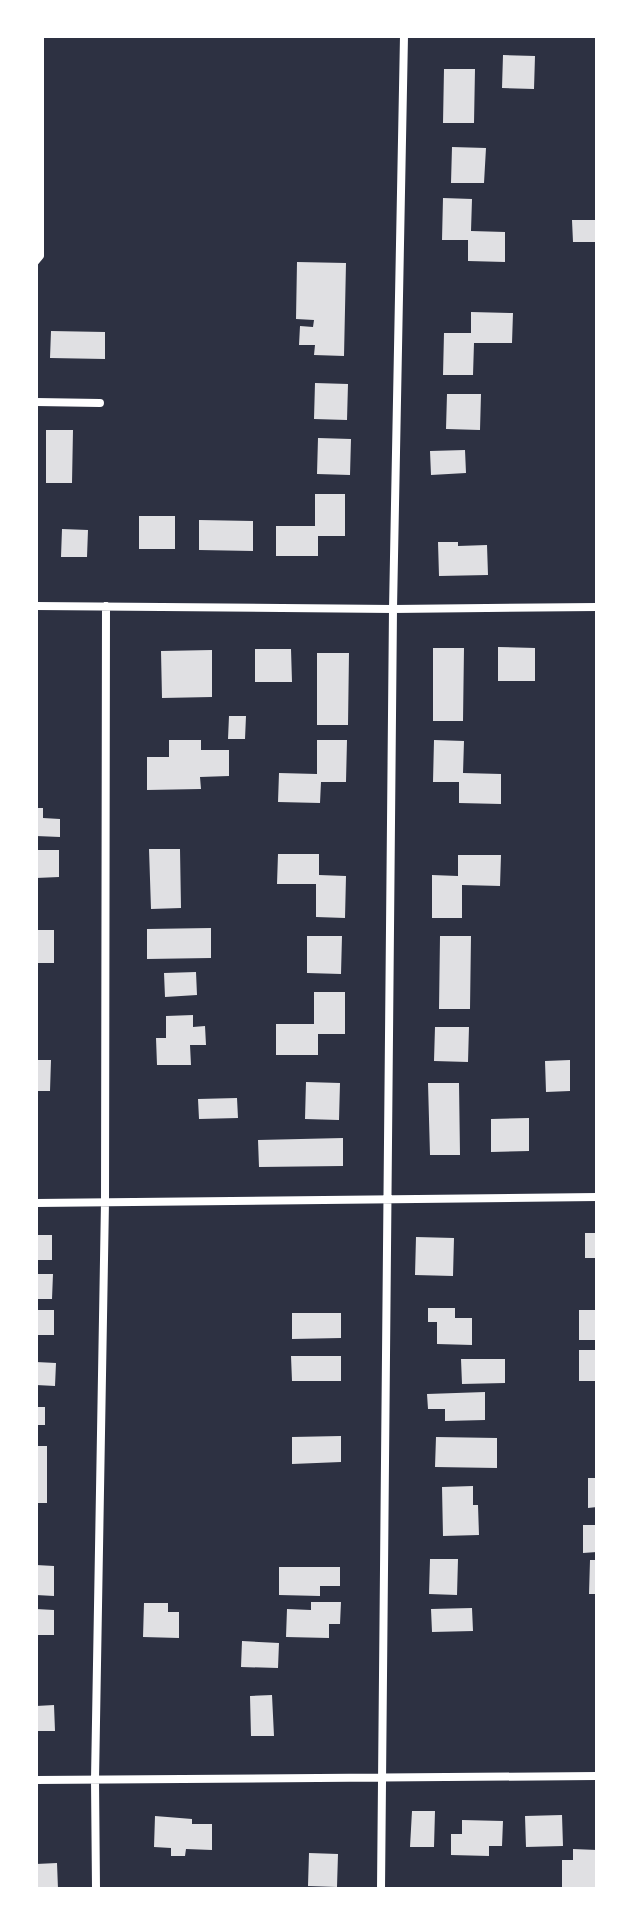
<svg xmlns="http://www.w3.org/2000/svg" width="633" height="1925" font-family="Roboto,sans-serif">
  <style>
    .building { fill: #e0e0e3 }
    .lines { fill: none; stroke-linecap: round; stroke-linejoin: round }
    .service { stroke: #fff; stroke-width: 6 }
    .minor { stroke: #fff; stroke-width: 8 }
  </style>
  <rect width="100%" height="100%" fill="#2d3142"/>
  <path class="building" d="M503 55 535 56 534 89 502 88Z
    M444 69H475L474 123H443Z
    M452 147 486 148 484 183H451Z
    M443 198 472 199 471 231 505 232V262L468 261V240H442Z
    M572 220H597V242H573Z
    M297 262 346 263 344 356 314 355 315 345H299L300 326 313 327 314 320 296 319Z
    M471 312 513 313 512 343H474L473 375H443L444 333H471Z
    M51 331 105 332V359L50 358Z
    M315 383 348 384 347 420 314 419Z
    M447 394H481L480 430 446 429Z
    M46 430H73L72 483H46Z
    M318 438 351 439 350 475 317 474Z
    M465 450 466 473 431 475 430 451Z
    M315 494H345V536H318V556H276V526H315Z
    M139 516H175V549H139Z
    M199 520 253 521V551L199 550Z
    M62 529 88 530 87 557H61Z
    M438 542H458V546L487 545 488 575 439 576Z
    M498 647 535 648V681H498Z
    M433 648H464L463 721H433Z
    M255 649H291L292 682H255Z
    M212 650V697L162 698 161 651Z
    M317 653H349L348 725H317Z
    M229 716H246L245 739H228Z
    M169 740H201V750H229V776L200 777 201 789 147 790V757H169Z
    M317 740H347L346 782H321L320 803 278 802 279 773 317 774Z
    M434 740 464 741 463 773 501 774V804L459 803V782H433Z
    M36 808H43V818L60 819V837L36 836Z
    M149 849H180L181 908 151 909Z
    M36 850H59V877L36 878Z
    M278 854H319V875L346 876 345 918 316 917V884H277Z
    M458 855H501L500 886 462 885V918H432V875L458 876Z
    M211 928V958L147 959V929Z
    M36 930H54V963H36Z
    M307 936H342L341 974 307 973Z
    M440 936H471L470 1009H439Z
    M196 972 197 995 165 997 164 973Z
    M314 992H345V1034H318V1055H276V1024H314Z
    M193 1015V1027L205 1026 206 1045H190L191 1065H157L156 1038H166V1016Z
    M435 1027H469L468 1062 434 1061Z
    M36 1060H51L50 1091H36Z
    M570 1060V1091L546 1092 545 1061Z
    M306 1082 340 1083 339 1120 305 1119Z
    M428 1083H459L460 1155H430Z
    M237 1098 238 1118 199 1119 198 1099Z
    M529 1118V1151L491 1152V1119Z
    M343 1138V1166L259 1167 258 1140Z
    M585 1233H597V1258H585Z
    M36 1235H52V1260H36Z
    M416 1237 454 1238 453 1276 415 1275Z
    M36 1274H53L52 1299H36Z
    M428 1308H455V1318H472V1345L437 1344V1322H428Z
    M36 1310H54V1335H36Z
    M579 1310H597V1340H579Z
    M292 1313H341V1338L292 1339Z
    M579 1350H597V1381H579Z
    M291 1356H341V1381H292Z
    M461 1359H505V1383L462 1384Z
    M36 1362 56 1363 55 1386 36 1385Z
    M485 1392V1420L445 1421V1409H428L427 1394Z
    M36 1407H45V1425H36Z
    M341 1436V1462L292 1464V1437Z
    M436 1437 497 1438V1468L435 1467Z
    M36 1446H47V1503H36Z
    M588 1478H597V1507L588 1508Z
    M473 1486V1505H478L479 1535 443 1536 442 1487Z
    M583 1525H597V1552L583 1553Z
    M430 1559H458L457 1595 429 1594Z
    M590 1560H597V1594H589Z
    M36 1565 54 1566V1596L36 1595Z
    M279 1567H340V1586H320V1596L279 1595Z
    M311 1602H341L340 1624H329V1638L286 1637 287 1609 311 1610Z
    M144 1603H168V1612H179V1638L143 1637Z
    M472 1608 473 1631 432 1632 431 1609Z
    M36 1609 54 1610V1635H36Z
    M242 1641 279 1643 278 1668 241 1667Z
    M272 1695 274 1736H251L250 1696Z
    M54 1705 55 1731H36V1706Z
    M412 1811H435L434 1847H410Z
    M562 1815 563 1846 526 1847 525 1816Z
    M155 1816 192 1819V1824H212V1850L186 1849 185 1856H171V1848L154 1847Z
    M462 1820 503 1821 502 1846H489V1856L451 1855V1834H462Z
    M573 1849 597 1850V1888L562 1887V1860H573Z
    M309 1853 338 1854 337 1887 308 1886Z
    M57 1863 58 1889H36V1864Z"/>
  <g class="lines">
    <path class="service" d="M36 262 41 256V36"/>
    <path class="minor" d="M36 402 100 403
      M36 606 393 609 597 607
      M36 1203 597 1197
      M36 1780 597 1776
      M96 1889 95 1780 105 1202 106 606
      M381 1889 393 609 404 36"/>
  </g>
  <rect width="633" height="1925" fill="none" stroke="#ffffff" stroke-width="76"/>
</svg>
